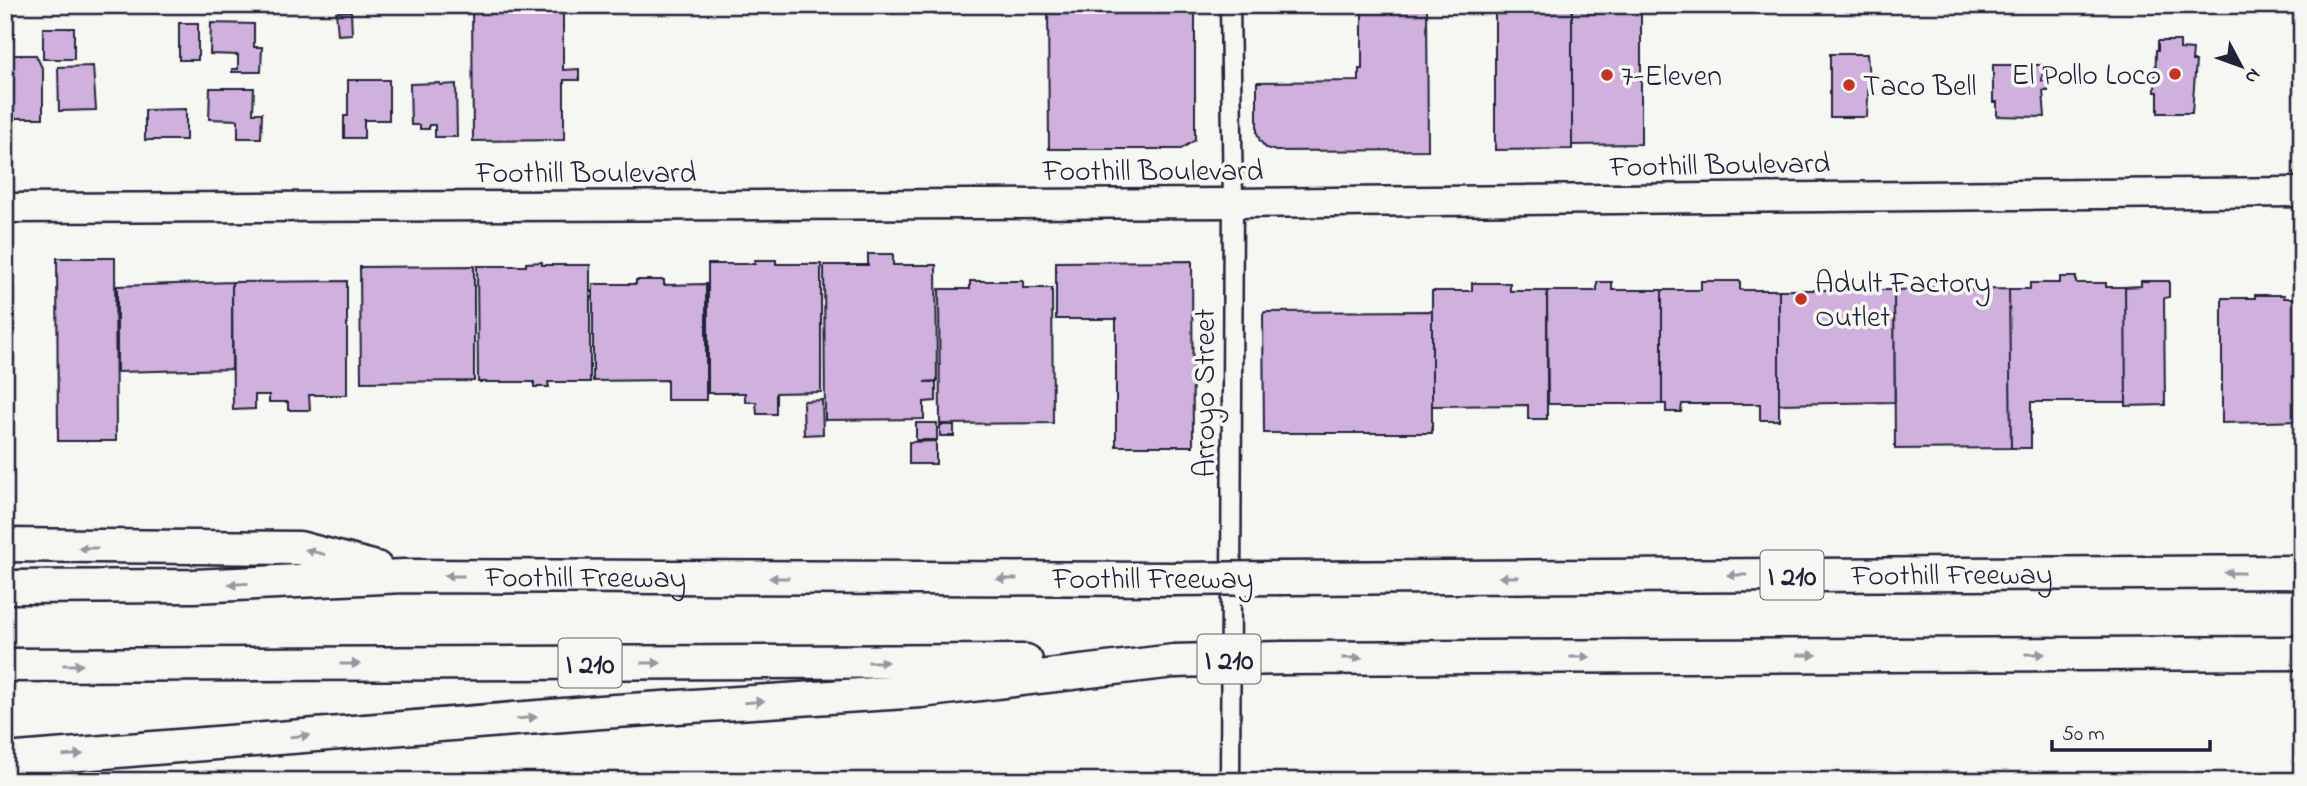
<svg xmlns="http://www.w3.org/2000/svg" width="2307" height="786" font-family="'Indie Flower',sans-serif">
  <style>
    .building { fill: #d0b0dc; stroke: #22223b; stroke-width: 2 }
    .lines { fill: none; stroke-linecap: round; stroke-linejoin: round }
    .street-casing { stroke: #22223b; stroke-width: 23 }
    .primary-casing { stroke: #22223b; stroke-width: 33 }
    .highway-casing { stroke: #22223b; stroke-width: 37 }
    .street { stroke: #f6f6f2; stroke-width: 18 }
    .primary { stroke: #f6f6f2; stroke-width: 28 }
    .highway { stroke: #f6f6f2; stroke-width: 32 }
    .highway-bridge-casing { stroke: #22223b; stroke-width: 37; stroke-linecap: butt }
    .highway-bridge { stroke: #f6f6f2; stroke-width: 32 }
    .oneway { fill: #9797a0 }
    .poi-dot { fill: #c8321e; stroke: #f6f6f2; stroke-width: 2.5 }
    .labels { text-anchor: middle; stroke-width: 7; stroke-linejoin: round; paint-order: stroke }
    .shield { fill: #f6f6f2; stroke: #626272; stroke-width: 2 }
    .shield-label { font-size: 28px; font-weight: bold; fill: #22223b }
    .poi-label { font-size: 30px; fill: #22223b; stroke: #f6f6f2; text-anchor: start }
    .street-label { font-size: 30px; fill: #22223b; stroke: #f6f6f2 }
  </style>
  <rect width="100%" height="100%" fill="#f6f6f2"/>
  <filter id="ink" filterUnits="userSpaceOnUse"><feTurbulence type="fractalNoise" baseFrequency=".0143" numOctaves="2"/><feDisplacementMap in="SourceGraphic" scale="14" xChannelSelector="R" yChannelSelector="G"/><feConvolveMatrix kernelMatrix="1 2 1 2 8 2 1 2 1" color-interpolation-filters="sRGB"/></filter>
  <g filter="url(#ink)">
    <path class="building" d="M472 5H563V70L579 69V80H564V140L473 141Z
      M1048 5H1195V140L1181 149H1049Z
      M1362 5H1427L1428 150 1276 151 1266 148 1260 141 1257 133V82L1359 81V69H1362Z
      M1495 5H1572V149L1495 150Z
      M1572 5H1641V144L1572 145Z
      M351 11 352 34 338 35 336 12Z
      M179 23H198V60H179Z
      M211 23 254 24V47H262L261 72H232V69H238V55L210 54Z
      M43 28H74V59H43Z
      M2158 41H2180V49L2193 50 2192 61H2196L2192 113H2158V92H2155L2156 50H2158Z
      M1830 54H1867L1869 78 1867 117H1830Z
      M5 55H36L43 70V118H5Z
      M1993 65H2043L2042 81H2048V91H2043L2045 117 1997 116V102H1993Z
      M93 66 96 110 59 111 58 67Z
      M348 80H389V120H364V138H344V116H348Z
      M440 83V85L456 84 457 137H435V125H429V129H420V125H411L410 84Z
      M210 88H254L253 113H262L261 138H238V120L209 119Z
      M186 109V140H145V110Z
      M868 254H893V265H936L937 381 924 382H936V401L924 402V419L825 420 824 265H868Z
      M57 258H115L116 441H58Z
      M755 260H776V264H821V392L776 393V414H757L756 402H745V393H708V264H755Z
      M1192 261 1193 446H1116V319H1056V262Z
      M542 262V265H590V382H548L549 387H534V382H478L477 266H526V263Z
      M474 266V381L361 382 360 267Z
      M2060 277H2076V283H2106V287H2125L2126 402H2031V448H2011L2009 289H2030V283H2060Z
      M636 280H664V285L706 284V400H667V380L593 381V284H636Z
      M347 281V395H309L310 410H288V402H269V395H255V409L233 410 232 282Z
      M970 281H1023V288H1052L1053 423 940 424 939 289H970Z
      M1701 281H1740V290H1779V420H1760V404H1682L1681 412H1666V404H1662V290H1701Z
      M2141 281H2169V297L2164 298 2165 405 2126 406 2125 287 2141 286Z
      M232 282V369L117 372V286Z
      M1597 282H1612V290H1662V404H1548L1547 291H1597Z
      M1472 283H1510V291H1547V419H1528V405L1432 406V291H1472Z
      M1923 287H1933V290L2009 289 2011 448 1895 449 1894 290 1923 289Z
      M1779 290H1894L1895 402 1779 404Z
      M2255 295H2284V298H2302V421L2222 423V298H2255Z
      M1432 311V433H1264L1263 314 1265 312Z
      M822 400 823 434 804 435 803 401Z
      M916 423H937V440H916Z
      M940 425H954V436H940Z
      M936 441V464H909V442Z"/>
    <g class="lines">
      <g class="street-casing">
        <path id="street" d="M1230 5 1233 203 1230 781"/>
      </g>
      <g class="primary-casing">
        <path id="primary" d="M5 208 1233 203 2302 192"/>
      </g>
      <g class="highway-casing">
        <g id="highway">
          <path d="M5 545 299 548 376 568"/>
          <path id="s1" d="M1282 578 2302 572"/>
          <path id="s2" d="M5 587 194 586 404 576 1173 579"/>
          <path d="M1284 658 2302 653"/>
          <path d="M5 665 1026 661"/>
          <path d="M5 760 601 712 921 691 1174 661"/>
        </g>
      </g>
      <use href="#street" class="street"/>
      <use href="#primary" class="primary"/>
      <use href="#highway" class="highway"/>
      <g class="highway-bridge-casing">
        <path id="highway-bridge" d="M1173 579 1282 578
          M1174 661 1284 658"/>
      </g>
      <use href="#highway-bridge" class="highway-bridge"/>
    </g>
    <defs><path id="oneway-solid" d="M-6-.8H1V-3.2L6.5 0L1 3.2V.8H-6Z" transform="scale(1.75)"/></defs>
    <g class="oneway">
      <use href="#oneway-solid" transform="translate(88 548) rotate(-180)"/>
      <use href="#oneway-solid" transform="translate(315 552) rotate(-165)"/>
      <use href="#oneway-solid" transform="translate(2234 573) rotate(180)"/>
      <use href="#oneway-solid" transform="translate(1737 575) rotate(180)"/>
      <use href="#oneway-solid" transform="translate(454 576) rotate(-180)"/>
      <use href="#oneway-solid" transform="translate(1509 577) rotate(180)"/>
      <use href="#oneway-solid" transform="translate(779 578) rotate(-180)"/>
      <use href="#oneway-solid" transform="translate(1007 579) rotate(-180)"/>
      <use href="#oneway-solid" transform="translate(238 584) rotate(177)"/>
      <use href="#oneway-solid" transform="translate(2035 654)"/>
      <use href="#oneway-solid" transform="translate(1807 655)"/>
      <use href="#oneway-solid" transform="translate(1580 657)"/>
      <use href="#oneway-solid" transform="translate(1352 658)"/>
      <use href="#oneway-solid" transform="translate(878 662)"/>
      <use href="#oneway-solid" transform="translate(651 663)"/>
      <use href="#oneway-solid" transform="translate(350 664)"/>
      <use href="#oneway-solid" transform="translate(73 665)"/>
      <use href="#oneway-solid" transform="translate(754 702) rotate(-4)"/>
      <use href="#oneway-solid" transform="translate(527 718) rotate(-5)"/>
      <use href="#oneway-solid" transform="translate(300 736) rotate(-5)"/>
      <use href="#oneway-solid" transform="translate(73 755) rotate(-5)"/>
    </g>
  </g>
  <g class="poi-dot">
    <circle cx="2175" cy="74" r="7"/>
    <circle cx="1607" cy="75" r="7"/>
    <circle cx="1849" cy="85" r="7"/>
    <circle cx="1801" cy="299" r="7"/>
  </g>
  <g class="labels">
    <g class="shield">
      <rect x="1760.5" y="550.5" width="63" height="49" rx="5"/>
      <rect x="1197.5" y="634.5" width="63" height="49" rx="5"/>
      <rect x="558.5" y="638.5" width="63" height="49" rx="5"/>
    </g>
    <g class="shield-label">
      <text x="1792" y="585">I 210</text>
      <text x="1229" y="669">I 210</text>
      <text x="590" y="673">I 210</text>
    </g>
    <g class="poi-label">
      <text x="2161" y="84" text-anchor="end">El Pollo Loco</text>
      <text x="1621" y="85">7-Eleven</text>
      <text x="1863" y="95">Taco Bell</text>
      <text x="1815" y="292">Adult Factory<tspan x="1815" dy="34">Outlet</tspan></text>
    </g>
    <g class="street-label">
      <text transform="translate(1720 164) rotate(-1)" y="10">Foothill Boulevard</text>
      <text x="1153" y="180">Foothill Boulevard</text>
      <text x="586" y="182">Foothill Boulevard</text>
      <text transform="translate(1204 393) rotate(-90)" y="10">Arroyo Street</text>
      <text dy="10" stroke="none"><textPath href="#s1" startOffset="670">Foothill Freeway</textPath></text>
      <text dy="10" stroke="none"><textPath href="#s2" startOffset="581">Foothill Freeway</textPath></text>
      <text x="1153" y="588">Foothill Freeway</text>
    </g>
  </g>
  <rect width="2307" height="786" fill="none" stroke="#f6f6f2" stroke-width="28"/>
  <rect x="14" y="14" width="2279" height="758" fill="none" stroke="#22223b" stroke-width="2.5" filter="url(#ink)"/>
  <g transform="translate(2241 66) rotate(131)" stroke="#f6f6f2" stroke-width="5" paint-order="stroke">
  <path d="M0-5L12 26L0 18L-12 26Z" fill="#22223b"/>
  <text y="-10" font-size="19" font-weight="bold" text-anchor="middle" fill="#22223b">N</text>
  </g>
  <path d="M2052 740v10h158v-10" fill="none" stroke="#22223b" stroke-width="3.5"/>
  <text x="2062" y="740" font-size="21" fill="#22223b" stroke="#f6f6f2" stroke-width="5" paint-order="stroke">50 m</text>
</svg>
